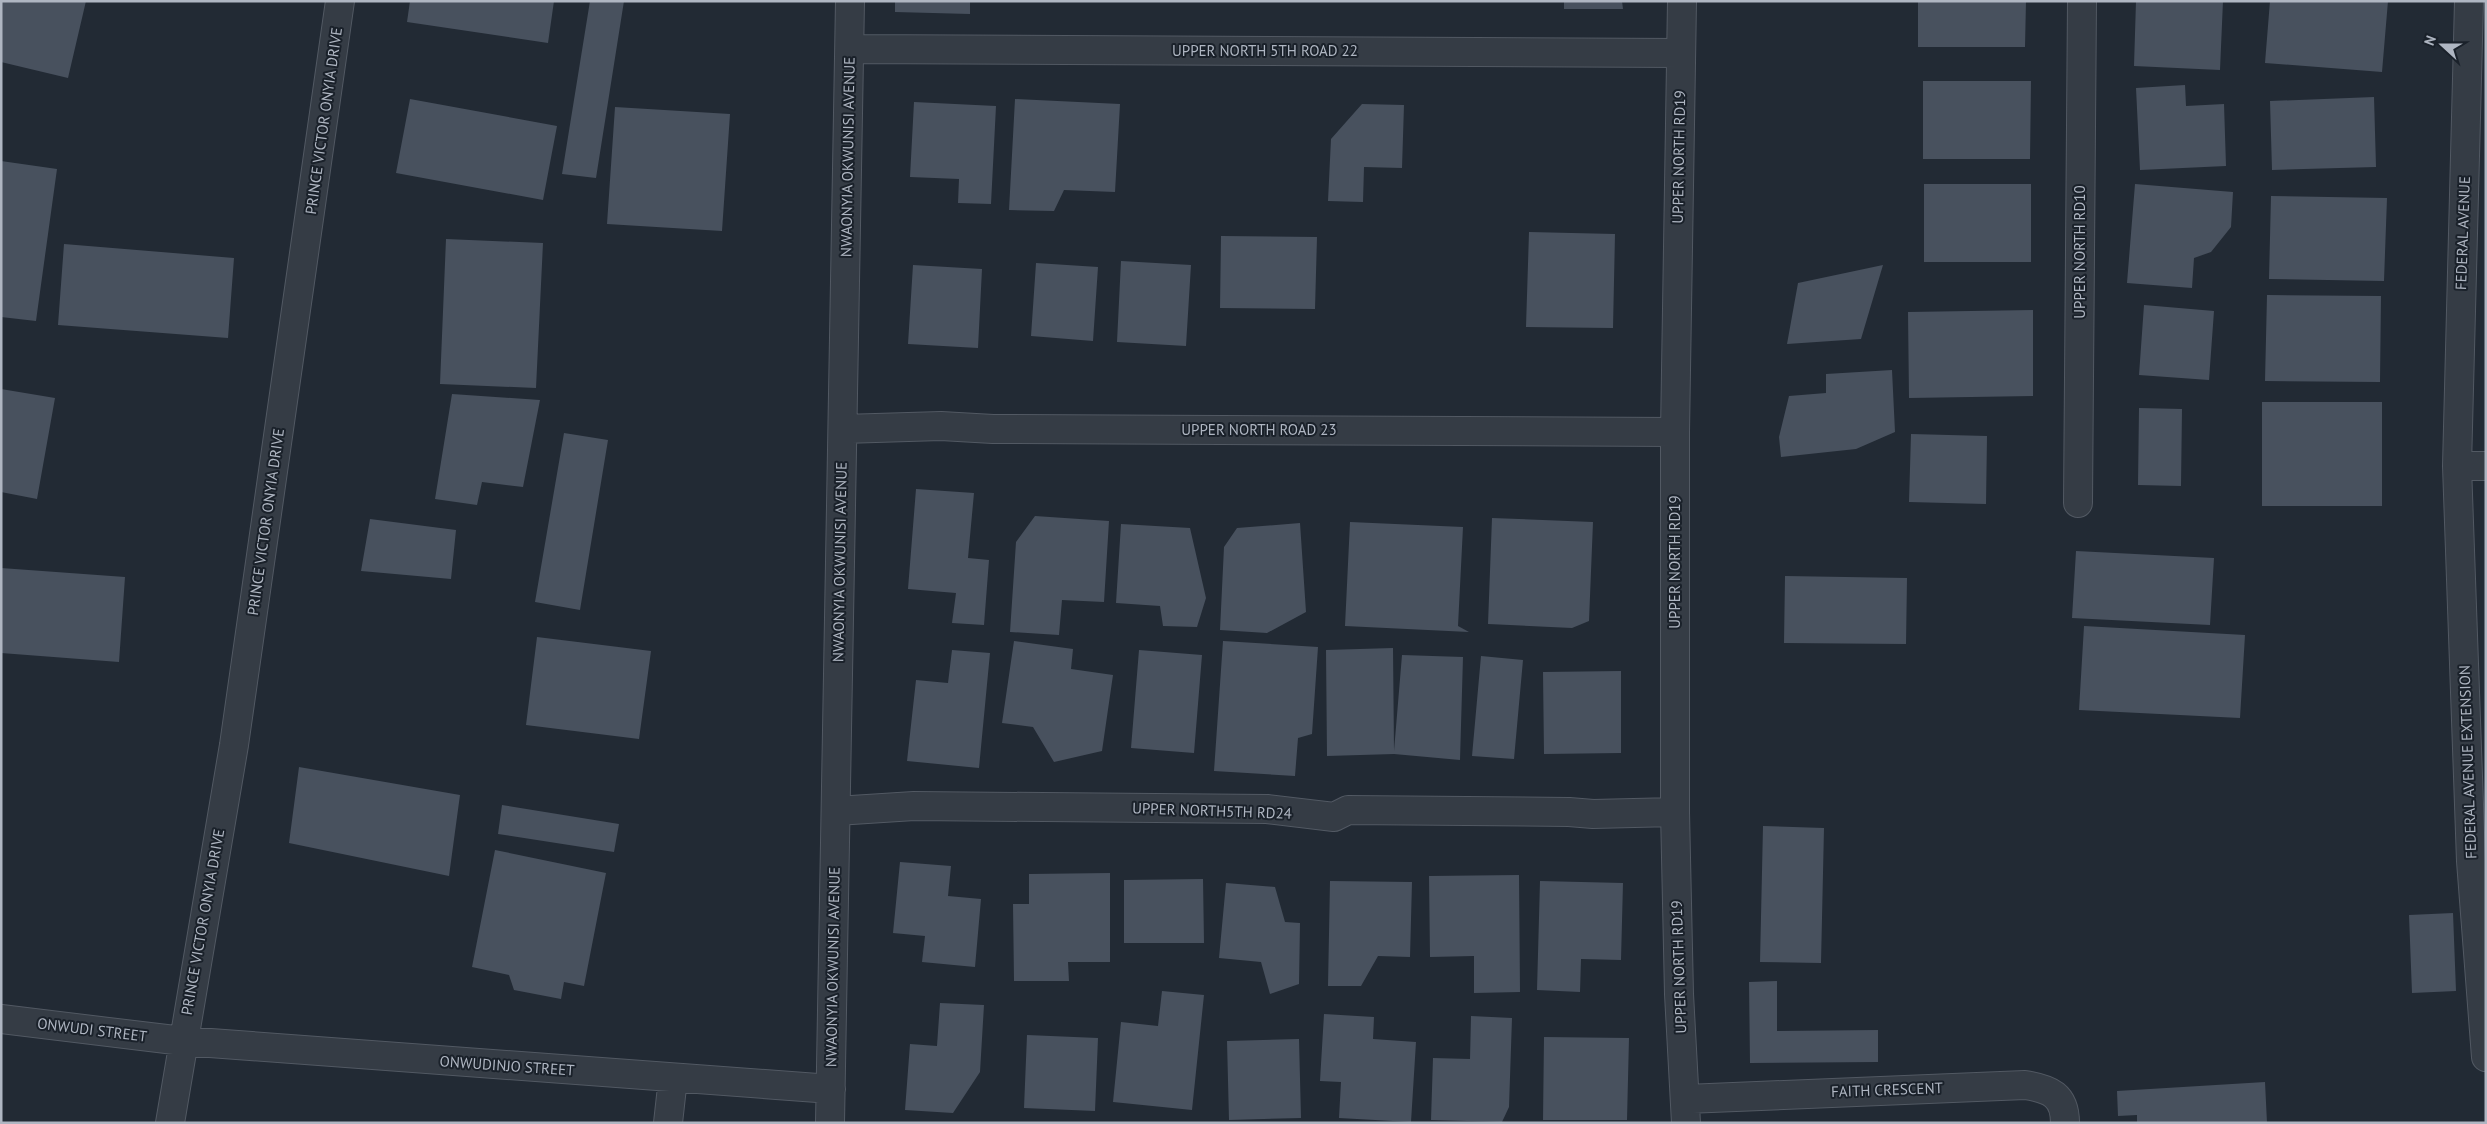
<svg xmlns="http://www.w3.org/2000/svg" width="2487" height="1124" font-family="'PT Sans',sans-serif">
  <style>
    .building { fill: #48515e }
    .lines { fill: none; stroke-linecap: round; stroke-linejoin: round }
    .street-casing { stroke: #525963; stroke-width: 30 }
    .street { stroke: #353c45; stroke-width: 28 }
    .labels { text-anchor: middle; stroke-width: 4; stroke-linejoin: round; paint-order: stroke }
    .street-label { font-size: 15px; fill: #afb6c2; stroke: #1a212a }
  </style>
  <rect width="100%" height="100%" fill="#222a34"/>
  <path class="building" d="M1 1H86L68 78 1 62Z
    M410 1H554L548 43 407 22Z
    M590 1H624L596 178 562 174Z
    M895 1H970V14L895 12Z
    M1564 1H1622L1623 9H1564Z
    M1918 1H2026L2025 47H1918Z
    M2136 1H2223L2220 70 2134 66Z
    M2270 1H2388L2382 72 2265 63Z
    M1923 81H2031L2030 159H1923Z
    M2185 85 2186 106 2224 104 2226 166 2140 170 2136 88Z
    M2374 97 2376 167 2272 170 2270 101Z
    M410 99 557 126 543 200 396 173Z
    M1015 99 1120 104 1115 192 1064 190 1054 211 1009 210Z
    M914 102 996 106 991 204 958 203 959 179 910 177Z
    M1362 104 1404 105 1402 168 1364 167 1363 202 1328 201 1331 139Z
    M615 107 730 114 722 231 607 224Z
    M1 161 57 169 36 321 1 317Z
    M1924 184H2031V262H1924Z
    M2135 184 2233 192 2231 227 2211 252 2194 258 2192 288 2127 283Z
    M2271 196 2387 198 2384 281 2269 279Z
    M1529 232 1615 234 1613 328 1526 327Z
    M1221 236 1317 237 1315 309 1220 308Z
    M446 239 543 243 536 388 440 384Z
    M64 244 234 258 228 338 58 325Z
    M1121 261 1191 265 1186 346 1117 342Z
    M1036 263 1098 267 1093 341 1031 336Z
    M913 265 982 269 978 348 908 344Z
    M1883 265 1861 339 1787 344 1798 283Z
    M2267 295 2381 296 2380 382 2265 381Z
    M2144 305 2214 311 2209 380 2139 375Z
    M2033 310V396L1909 398 1908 312Z
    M1892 370 1895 432 1856 449 1781 457 1779 437 1789 396 1826 393V374Z
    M1 389 55 398 37 499 1 492Z
    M452 394 540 400 523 487 482 482 477 505 435 499Z
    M2262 402H2382V506H2262Z
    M2139 408 2182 409 2181 486 2138 485Z
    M564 433 608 440 580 610 535 602Z
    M1911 434 1987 436 1986 504 1909 502Z
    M916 489 974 493 968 558 989 560 984 625 952 623 956 593 908 589Z
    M1035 516 1109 521 1104 602 1062 600 1059 635 1010 632 1016 542Z
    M1492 518 1593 522 1589 621 1572 628 1488 624Z
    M370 519 456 530 451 579 361 571Z
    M1350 522 1463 527 1458 626 1469 632 1345 626Z
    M1300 523 1306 612 1267 633 1220 630 1224 547 1237 528Z
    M1121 524 1190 528 1206 598 1197 627 1163 626 1160 606 1116 603Z
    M2076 551 2214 558 2210 625 2072 618Z
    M1 568 125 577 119 662 1 653Z
    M1785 576 1907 578 1906 644 1784 643Z
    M2084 626 2245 635 2240 718 2079 710Z
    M537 637 651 651 639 739 526 725Z
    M1014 641 1073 649 1071 669 1113 675 1102 751 1054 762 1033 727 1002 723Z
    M1223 641 1318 647 1312 734 1298 738 1295 776 1214 771Z
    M1393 648 1394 751 1402 655 1463 657 1460 760 1394 754 1327 756 1326 650Z
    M952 650 990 653 979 768 907 761 916 680 948 683Z
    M1139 650 1202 655 1194 753 1131 748Z
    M1481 656 1523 660 1514 759 1472 756Z
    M1621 671V753L1544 754 1543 672Z
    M299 767 460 795 449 876 289 843Z
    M502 805 619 824 614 852 498 834Z
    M1763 826 1824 828 1821 963 1760 962Z
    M495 850 606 873 584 986 564 982 561 999 514 990 509 975 472 967Z
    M900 862 951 866 948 896 981 899 975 967 922 962 925 936 893 933Z
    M1110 873V962H1068L1069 981H1014L1013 904H1029V874Z
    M1519 875 1520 992 1474 993V956L1430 957 1429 876Z
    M1203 879 1204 943H1124V880Z
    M1330 881 1412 882 1410 957 1378 956 1361 986H1328Z
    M1540 881 1623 883 1621 960 1581 959 1580 992 1537 990Z
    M1226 883 1275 887 1285 922 1300 923 1299 984 1270 994 1261 962 1219 958Z
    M2453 913 2456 991 2412 993 2409 915Z
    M1777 981V1031L1878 1030V1062L1750 1063 1749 982Z
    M1162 991 1204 995 1192 1110 1113 1102 1121 1022 1158 1026Z
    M940 1003 984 1005 980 1072 953 1113 905 1110 910 1044 937 1046Z
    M1324 1014 1374 1017 1373 1039 1416 1042 1411 1122 1339 1118 1341 1082 1320 1081Z
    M1471 1016 1512 1018 1509 1107 1502 1122 1431 1120 1433 1058 1470 1059Z
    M1027 1035 1098 1038 1095 1111 1024 1108Z
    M1544 1037 1629 1038 1627 1120H1543Z
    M1299 1039 1301 1118 1229 1120 1227 1041Z
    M2265 1082 2267 1123H2137V1115L2118 1116 2117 1091Z"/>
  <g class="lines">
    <g class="street-casing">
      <path id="street" d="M1682 1 1675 432V812L1679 994 1686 1123
        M2469 1 2457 466 2471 861 2486 1057
        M850 49 1681 53
        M843 429 941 426 993 429 1675 432
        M2457 466H2486
        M2078 503 2082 1
        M836 811 914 806 1267 809 1334 817 1348 810 1569 812 1593 814 1675 812
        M1 1019 183 1041 831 1089
        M1686 1099 2025 1085C2050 1089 2065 1095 2065 1123
        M170 1123 234 745 340 1
        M668 1123 673 1078
        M830 1123 850 1"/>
    </g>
    <use href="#street" class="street"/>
  </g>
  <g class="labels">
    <g class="street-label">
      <text x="1265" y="56">UPPER NORTH 5TH ROAD 22</text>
      <text transform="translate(324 121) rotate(-82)" y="5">PRINCE VICTOR ONYIA DRIVE</text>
      <text transform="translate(848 157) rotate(-89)" y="5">NWAONYIA OKWUNISI AVENUE</text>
      <text transform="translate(1679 157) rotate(-89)" y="5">UPPER NORTH RD19</text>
      <text transform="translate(2463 233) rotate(-88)" y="5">FEDERAL AVENUE</text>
      <text transform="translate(2080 252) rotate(-90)" y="5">UPPER NORTH RD10</text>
      <text x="1259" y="435">UPPER NORTH ROAD 23</text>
      <text transform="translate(266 522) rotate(-82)" y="5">PRINCE VICTOR ONYIA DRIVE</text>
      <text transform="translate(840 562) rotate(-89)" y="5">NWAONYIA OKWUNISI AVENUE</text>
      <text transform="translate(1675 562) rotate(-90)" y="5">UPPER NORTH RD19</text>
      <text transform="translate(2468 762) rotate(-92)" y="5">FEDERAL AVENUE EXTENSION</text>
      <text transform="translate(1212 811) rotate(2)" y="5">UPPER NORTH5TH RD24</text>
      <text transform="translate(203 922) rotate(-80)" y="5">PRINCE VICTOR ONYIA DRIVE</text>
      <text transform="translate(833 967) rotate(-89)" y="5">NWAONYIA OKWUNISI AVENUE</text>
      <text transform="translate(1679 967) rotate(-92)" y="5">UPPER NORTH RD19</text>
      <text transform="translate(92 1030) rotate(7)" y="5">ONWUDI STREET</text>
      <text transform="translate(507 1066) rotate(4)" y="5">ONWUDINJO STREET</text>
      <text transform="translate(1887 1090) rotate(-2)" y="5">FAITH CRESCENT</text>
    </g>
  </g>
  <rect width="2487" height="1124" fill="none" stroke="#afb6c2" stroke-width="5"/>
  <g transform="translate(2442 45) rotate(291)" stroke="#1a212a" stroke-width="4" paint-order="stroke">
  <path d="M0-4L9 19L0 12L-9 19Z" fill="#afb6c2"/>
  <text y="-8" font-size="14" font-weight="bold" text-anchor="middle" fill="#afb6c2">N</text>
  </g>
</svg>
